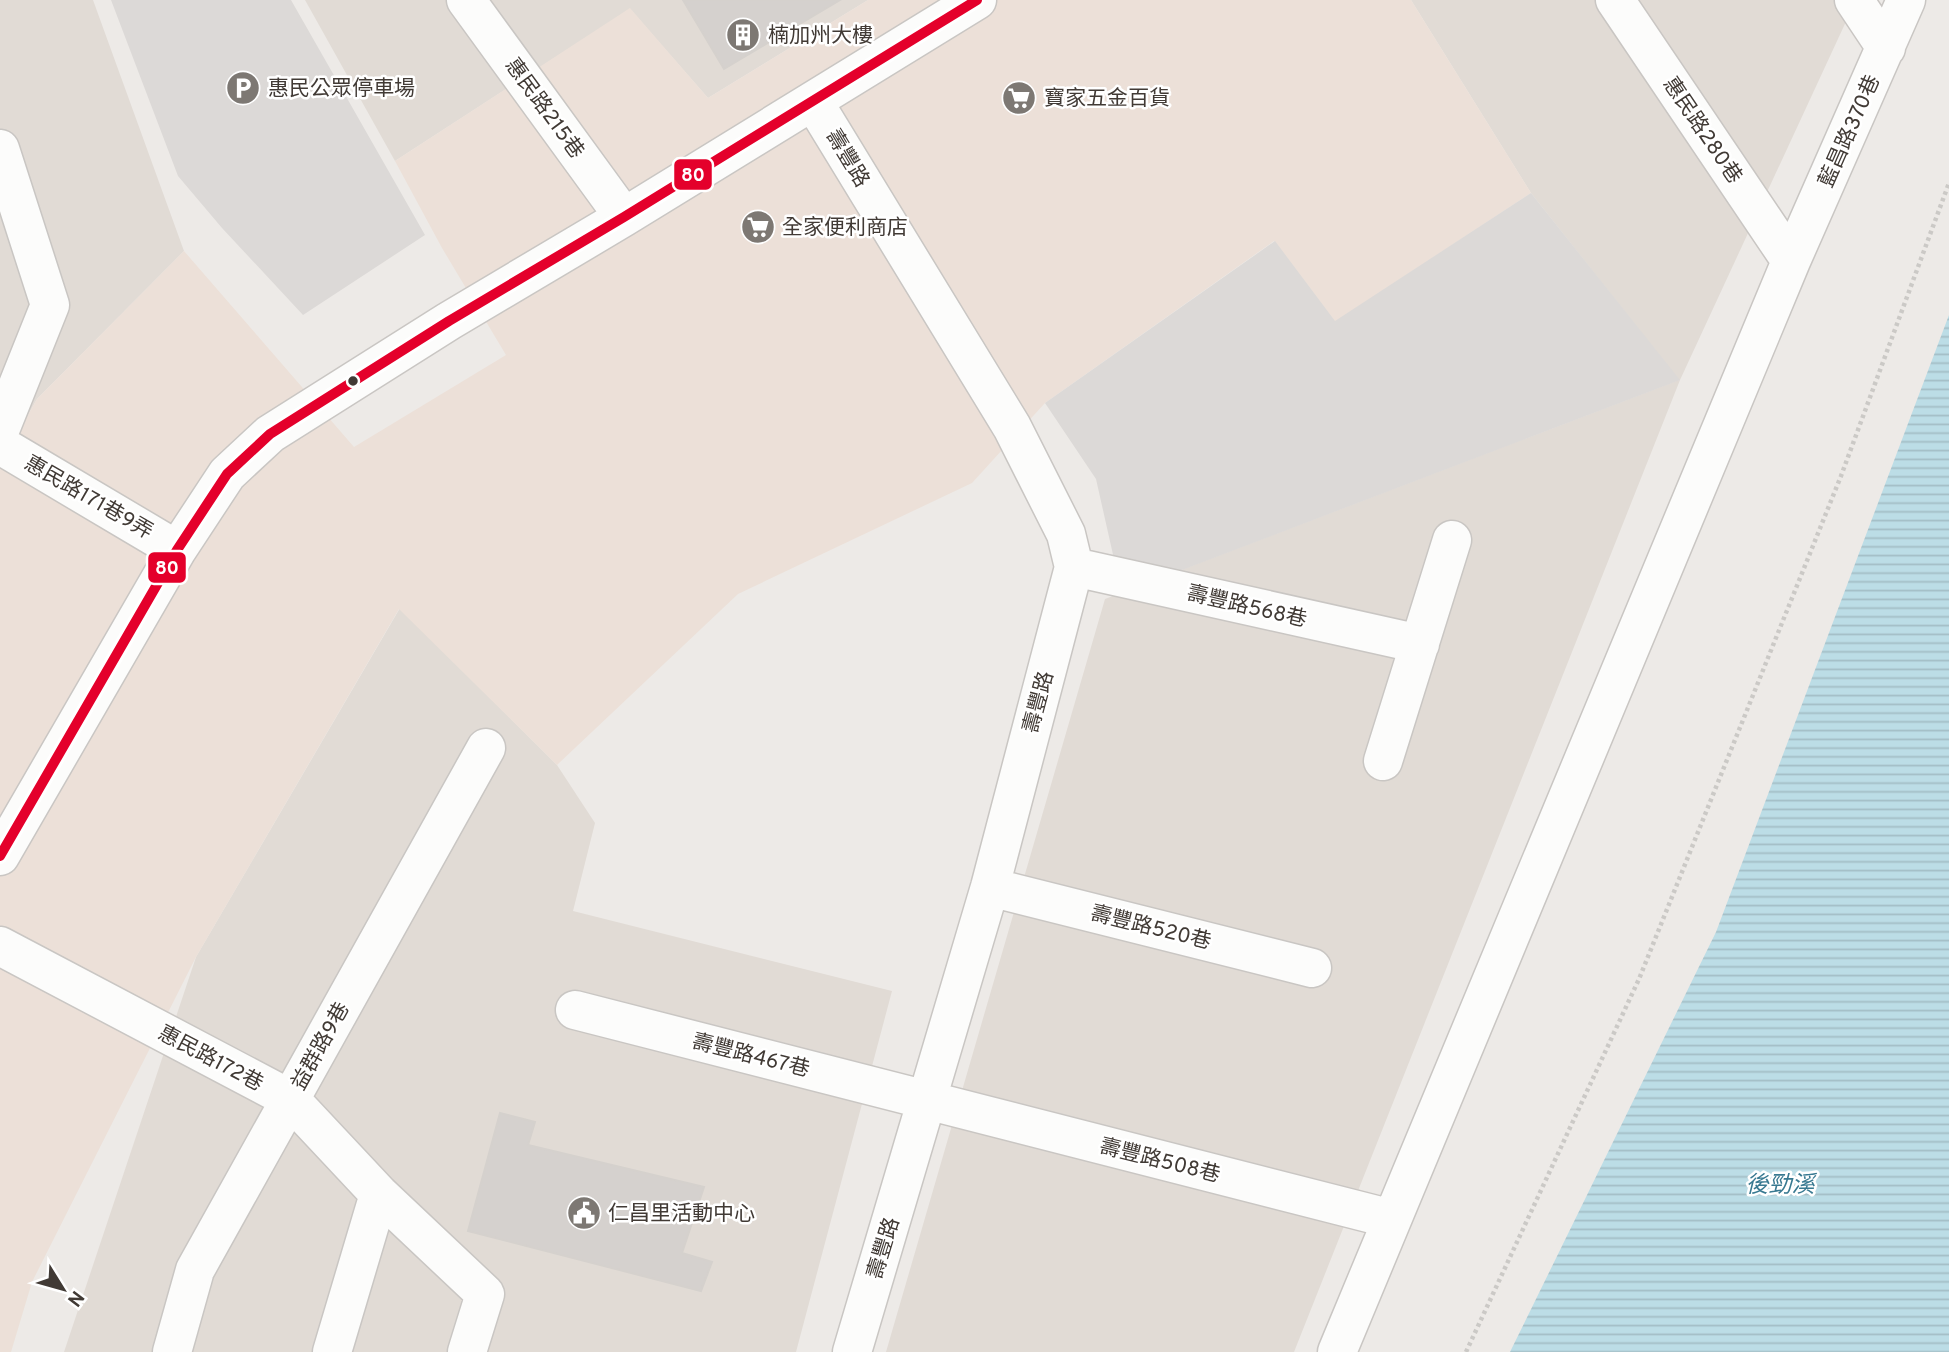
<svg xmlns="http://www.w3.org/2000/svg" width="1949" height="1352" font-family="Overpass,'Noto Sans TC',sans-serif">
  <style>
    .residential { fill: #e1dbd5 }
    .commercial { fill: #ece0d8 }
    .parking { fill: #dcd9d7 }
    .water { fill: url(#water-rules) }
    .building { fill: #d5d1ce; stroke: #d5d1cd; stroke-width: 2 }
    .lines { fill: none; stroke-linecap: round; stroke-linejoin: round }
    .minor-casing { stroke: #c9c6c3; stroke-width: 41 }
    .path { stroke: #cbc9c6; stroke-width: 4.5; stroke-dasharray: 3.5 3.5; stroke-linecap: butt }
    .minor { stroke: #fcfcfb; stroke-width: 38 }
    .bus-1-casing { stroke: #fff; stroke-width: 16 }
    .bus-1 { stroke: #e4002b; stroke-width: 10 }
    .bus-dot { fill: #413a35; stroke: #fff; stroke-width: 2.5 }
    .labels { text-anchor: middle; stroke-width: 5; stroke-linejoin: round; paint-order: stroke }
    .poi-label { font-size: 21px; fill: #413a35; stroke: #fff; text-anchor: start }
    .street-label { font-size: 21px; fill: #413a35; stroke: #fff }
    .water-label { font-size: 23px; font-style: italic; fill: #387991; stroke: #fff }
    .line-badge { stroke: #fff; stroke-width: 2.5 }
    .badge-label { font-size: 19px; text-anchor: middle; font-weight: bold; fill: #fff }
  </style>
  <defs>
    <pattern id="water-rules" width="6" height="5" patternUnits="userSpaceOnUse" patternTransform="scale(1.75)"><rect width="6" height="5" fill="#bcdde6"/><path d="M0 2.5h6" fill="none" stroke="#a3bec6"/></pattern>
  </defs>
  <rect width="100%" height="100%" fill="#edeae7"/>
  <path class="residential" d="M0 0H93L184 251 37 399 0 465Z
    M305 0H868L708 98 630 9 395 161Z
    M1411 0H1856L1680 380 1294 1352H886L1105 599 1679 380 1531 193Z
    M400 608 557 765 595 823 573 911 892 991 796 1352H64L196 957Z"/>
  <path class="commercial" d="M868 0H1411L1531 193 1335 322 1274 241 1045 403 972 483 738 594 557 765 399 609 196 957 32 1282 11 1352H0V465L37 399 184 251 354 447 506 355 442 248 395 161 630 8 708 98Z"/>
  <path class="parking" d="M111 0H291L425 235 303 315 222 228 178 176Z
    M1531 193 1680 380 1161 578 1114 559 1096 479 1045 403 1275 241 1335 321Z"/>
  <path class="water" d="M1949 315V1352H1510L1716 932Z"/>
  <path class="building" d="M683 0H840L724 69Z
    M500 1113 535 1122 528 1145 704 1187 682 1253 712 1262 701 1291 468 1231Z"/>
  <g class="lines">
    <g class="minor-casing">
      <path id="minor" d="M466 0 624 217
        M1615 0 1791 261
        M1854 0 1886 48
        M813 101 1012 427 1066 534 1074 567 990 887 852 1352
        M0 149 50 305 0 430
        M0 445 177 550
        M1074 567 1420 644
        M1383 761 1452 540
        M0 856 177 550 227 474 270 434 449 321 624 217 977 0
        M990 887 1312 968
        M0 946 290 1099 379 1194 485 1294 467 1352
        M575 1010 1392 1219
        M172 1352 195 1270 486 748
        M332 1352 379 1194
        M1337 1352 1791 261 1906 0"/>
    </g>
    <path class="path" d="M1466 1352 1639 979 1841 476 1949 183"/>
    <use href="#minor" class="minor"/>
    <g class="bus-1-casing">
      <path id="bus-1" d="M0 856 177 550 227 474 270 434 449 321 624 217 977 0"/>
    </g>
    <use href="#bus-1" class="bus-1"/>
  </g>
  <defs>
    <g id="building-disc" transform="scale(1.75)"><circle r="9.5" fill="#7d7873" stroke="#fff"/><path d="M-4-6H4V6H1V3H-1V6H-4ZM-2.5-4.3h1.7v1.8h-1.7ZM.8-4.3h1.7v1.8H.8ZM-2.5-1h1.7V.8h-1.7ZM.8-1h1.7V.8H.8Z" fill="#fff"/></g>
    <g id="parking-disc" transform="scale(1.75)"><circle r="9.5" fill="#7d7873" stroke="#fff"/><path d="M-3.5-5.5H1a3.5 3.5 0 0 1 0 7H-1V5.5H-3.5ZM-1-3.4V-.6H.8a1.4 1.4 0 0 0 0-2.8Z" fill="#fff"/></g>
    <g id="supermarket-disc" transform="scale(1.75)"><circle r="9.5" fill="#7d7873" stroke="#fff"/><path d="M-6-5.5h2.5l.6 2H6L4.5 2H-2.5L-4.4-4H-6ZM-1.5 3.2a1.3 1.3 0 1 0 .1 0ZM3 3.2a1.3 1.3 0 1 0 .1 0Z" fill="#fff"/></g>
    <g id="civic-disc" transform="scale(1.75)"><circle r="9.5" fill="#7d7873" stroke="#fff"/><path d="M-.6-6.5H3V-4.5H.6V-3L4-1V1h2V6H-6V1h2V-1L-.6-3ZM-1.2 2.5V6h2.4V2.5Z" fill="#fff"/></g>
  </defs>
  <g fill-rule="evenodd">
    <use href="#building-disc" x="743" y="35"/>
    <use href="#parking-disc" x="243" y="88"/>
    <use href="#supermarket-disc" x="1019" y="98"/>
    <use href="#supermarket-disc" x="758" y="227"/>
    <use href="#civic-disc" x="584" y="1213"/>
  </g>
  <circle class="bus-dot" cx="353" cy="381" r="6"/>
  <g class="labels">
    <g class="poi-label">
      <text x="768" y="42">楠加州大樓</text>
      <text x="268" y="95">惠民公眾停車場</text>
      <text x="1044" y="105">寶家五金百貨</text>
      <text x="782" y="234">全家便利商店</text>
      <text x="608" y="1220">仁昌里活動中心</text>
    </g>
    <g class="street-label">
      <text transform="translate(545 108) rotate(54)" y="7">惠民路215巷</text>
      <text transform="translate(1703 130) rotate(56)" y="7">惠民路280巷</text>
      <text transform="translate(1849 131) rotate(-66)" y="7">藍昌路370巷</text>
      <text transform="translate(848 158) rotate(59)" y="7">壽豐路</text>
      <text transform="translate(89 497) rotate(30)" y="7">惠民路171巷9弄</text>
      <text transform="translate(1247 606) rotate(13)" y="7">壽豐路568巷</text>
      <text transform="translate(1038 702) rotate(-75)" y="7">壽豐路</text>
      <text transform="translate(1151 927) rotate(14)" y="7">壽豐路520巷</text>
      <text transform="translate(320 1046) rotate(-61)" y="7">益群路9巷</text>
      <text transform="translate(751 1055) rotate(14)" y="7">壽豐路467巷</text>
      <text transform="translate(211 1058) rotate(28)" y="7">惠民路172巷</text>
      <text transform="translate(1160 1160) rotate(14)" y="7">壽豐路508巷</text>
      <text transform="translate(883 1248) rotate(-73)" y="7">壽豐路</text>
    </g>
    <g class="water-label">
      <text x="1780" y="1192">後勁溪</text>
    </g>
  </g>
  <g class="line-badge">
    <rect x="673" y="158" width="40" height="33" rx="7" fill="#e4002b"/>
    <rect x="147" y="551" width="40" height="33" rx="7" fill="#e4002b"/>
  </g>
  <g class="badge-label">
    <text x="693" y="181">80</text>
    <text x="167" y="574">80</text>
  </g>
  <g transform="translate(63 1289) rotate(127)" stroke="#ffffff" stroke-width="5" paint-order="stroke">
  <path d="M0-5L12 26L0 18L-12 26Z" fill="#413a35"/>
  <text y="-10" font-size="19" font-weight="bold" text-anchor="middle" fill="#413a35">N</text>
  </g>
</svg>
